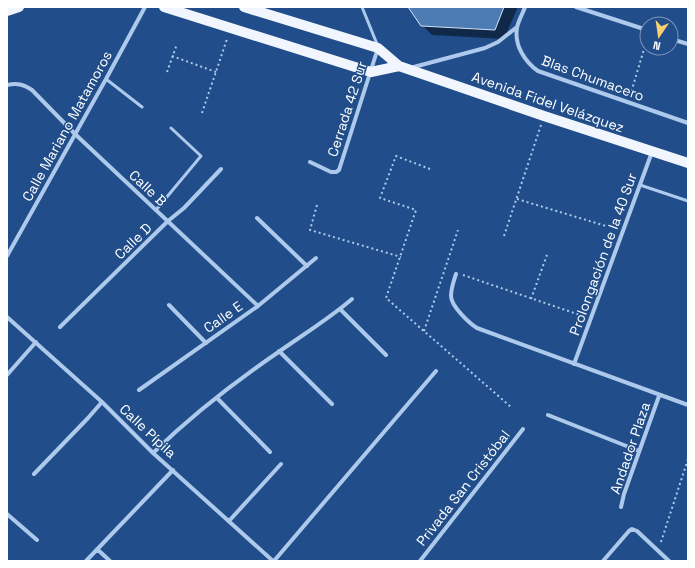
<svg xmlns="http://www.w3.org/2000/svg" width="695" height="568" font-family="'Space Grotesk',sans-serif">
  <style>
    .shadow { fill: #0007 }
    .building { fill: #4d7bb3; stroke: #d2e3f8 }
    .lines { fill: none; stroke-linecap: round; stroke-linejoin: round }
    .path { stroke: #adc9eb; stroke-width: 2; stroke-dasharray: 2 3; stroke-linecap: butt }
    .service { stroke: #adc9eb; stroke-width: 3 }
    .minor { stroke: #adc9eb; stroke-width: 4 }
    .primary { stroke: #f1f6fe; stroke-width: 10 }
    .labels { text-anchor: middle; stroke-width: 3; stroke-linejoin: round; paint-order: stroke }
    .street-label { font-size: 14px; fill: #fff; stroke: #214e8a }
  </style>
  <rect width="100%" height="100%" fill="#214e8a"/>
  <path class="shadow" d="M409 7H518L504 39 432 35 422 25Z"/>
  <path class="building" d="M408 7H504L495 30 421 26Z"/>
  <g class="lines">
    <path class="path" d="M172 56 216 72
      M167 72 177 44
      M630 96 647 39
      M202 113 227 39
      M430 169 396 156 380 198 416 210 386 298 511 407
      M517 199 606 226
      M317 205 310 230 401 257
      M504 236 541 125
      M463 275 583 316
      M531 299 548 252
      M424 331 458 230
      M661 542 688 459"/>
    <path class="service" d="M362 7 377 44
      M106 79 142 107
      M640 185 688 201
      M156 210 201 156 171 128"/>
    <path class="minor" d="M525 7C523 13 518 21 517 28 514 45 525 62 538 71L688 123
      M576 7 647 30
      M671 39 688 44
      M410 68 485 48 498 42 517 27
      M7 85C17 83 23 84 32 90L75 134 258 306
      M310 162 331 172H336L339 170 378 48
      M257 218 307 266
      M7 256 106 79 145 7
      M456 274C454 280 451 288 451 296 451 306 469 323 477 328L688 405
      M169 305 206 343
      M340 309 386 355
      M7 317 102 402 153 453 273 561
      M60 327 168 221 184 208 221 169
      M279 351 332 404
      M574 364 652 152
      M7 375 36 342
      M139 390 258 306 316 258
      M217 398 270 452
      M548 415 639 451
      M153 453C191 416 236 381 280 351 304 334 330 318 352 299
      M34 474 88 418 102 402
      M621 507 624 494 659 396
      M7 514 37 540
      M229 521 281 464
      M97 549 110 561
      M86 561 173 470
      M274 561 436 371
      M420 561 523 429
      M603 561 629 531 632 529 637 531 669 561"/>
    <path class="primary" d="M164 7 371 72 399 66
      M244 7 378 48 399 66 544 116 688 163
      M7 11 19 7"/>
  </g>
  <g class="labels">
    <g class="street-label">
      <text transform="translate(593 78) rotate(20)" y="5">Blas Chumacero</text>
      <text transform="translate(548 102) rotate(19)" y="5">Avenida Fidel Velázquez</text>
      <text transform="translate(347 109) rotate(-72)" y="5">Cerrada 42 Sur</text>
      <text transform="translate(67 126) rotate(-61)" y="5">Calle Mariano Matamoros</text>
      <text transform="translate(148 188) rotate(43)" y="5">Calle B</text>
      <text transform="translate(133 241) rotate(-44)" y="5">Calle D</text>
      <text transform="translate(603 254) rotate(-70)" y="5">Prolongación de la 40 Sur</text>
      <text transform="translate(223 317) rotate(-35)" y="5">Calle E</text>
      <text transform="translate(148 431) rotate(43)" y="5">Calle Pípila</text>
      <text transform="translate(630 448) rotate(-71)" y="5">Andador Plaza</text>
      <text transform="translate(463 488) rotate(-52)" y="5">Privada San Cristóbal</text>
    </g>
  </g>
  <rect width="695" height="568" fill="none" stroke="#ffffff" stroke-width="16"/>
  <g transform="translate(659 36) rotate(193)"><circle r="19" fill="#214e8a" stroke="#7a95b9"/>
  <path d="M0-3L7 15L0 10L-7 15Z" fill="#f8d16e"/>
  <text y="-6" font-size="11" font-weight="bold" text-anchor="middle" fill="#ffffff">N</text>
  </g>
</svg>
